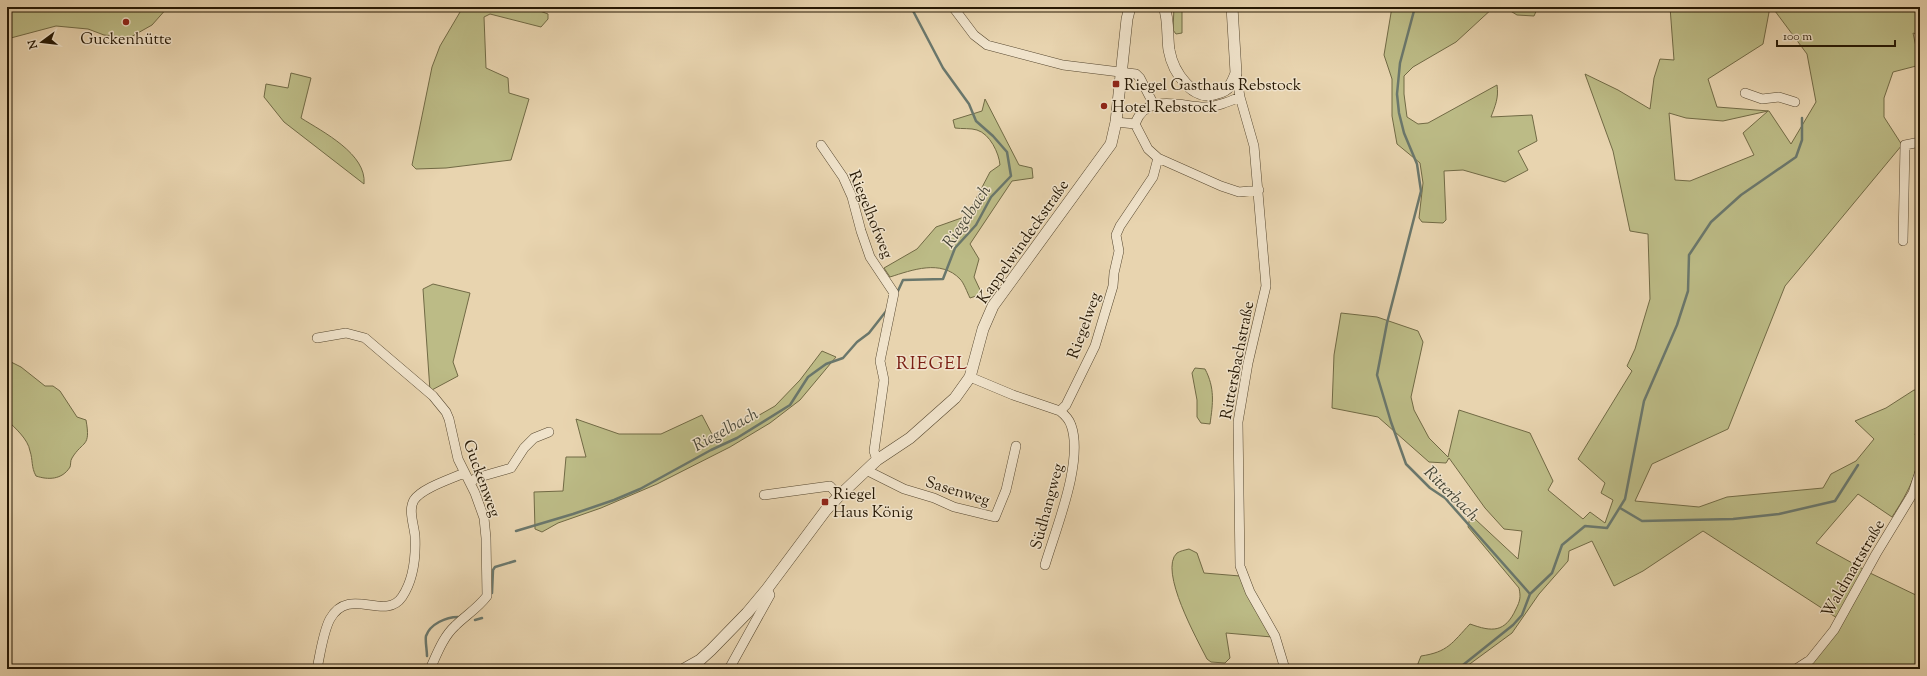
<svg xmlns="http://www.w3.org/2000/svg" width="1927" height="676" font-family="'Sorts Mill Goudy',serif">
  <style>
    .green { fill: #bcbb86; stroke: #716a45; fill-rule: evenodd }
    .lines { fill: none; stroke-linecap: round; stroke-linejoin: round }
    .stream { stroke: #6a776c; stroke-width: 2.5 }
    .minor-casing { stroke: #56472f; stroke-width: 10 }
    .tertiary-casing { stroke: #56472f; stroke-width: 12 }
    .minor { stroke: #f0e3cb; stroke-width: 9 }
    .tertiary { stroke: #f0e3cb; stroke-width: 11 }
    .poi-dot { fill: #8f2418; stroke: #f0e3cb; stroke-width: 1.5 }
    .labels { text-anchor: middle; stroke-width: 3; stroke-linejoin: round; paint-order: stroke }
    .poi-label { font-size: 16px; fill: #261804; stroke: #f0e3cb; text-anchor: start }
    .street-label { font-size: 16px; fill: #261804; stroke: #f0e3cb }
    .water-label { font-size: 17px; font-style: italic; fill: #484838; stroke: #f0e3cb }
    .quarter-label { font-size: 18px; letter-spacing: 1px; fill: #7a1f14; stroke: #f0e3cb }
  </style>
  <rect width="100%" height="100%" fill="#e8d4af"/>
  <filter id="stains"><feTurbulence type="fractalNoise" baseFrequency=".005" numOctaves="4"/><feColorMatrix values="0 0 0 0 .2 0 0 0 0 .09 0 0 0 0 .02 0 0 0 .5 -.17"/></filter>
  <radialGradient id="worn" r=".72"><stop offset=".6" stop-color="#630" stop-opacity="0"/><stop offset="1" stop-color="#630" stop-opacity=".3"/></radialGradient>
  <path class="green" d="M7 7H168L152 25 129 38 104 35 88 29 56 26 7 39Z
    M463 7H529L548 14V19L541 27 490 14 484 17 486 68 508 78 509 93 529 99 511 160 446 168 416 169 412 165 432 67 440 46Z
    M1174 7H1182V33L1176 34 1173 30Z
    M1392 7H1494L1456 42 1413 67 1404 76V94L1407 117 1418 124 1428 123 1497 85C1499 98 1495 106 1491 117L1532 115 1537 141 1518 151 1528 170 1505 182 1463 170 1444 171 1446 220 1443 223 1422 222 1419 218 1423 183 1420 163 1397 144 1392 116V79L1384 55Z
    M1504 7H1538L1534 16 1517 15Z
    M1670 7H1770L1763 44 1708 79 1717 107 1769 111 1791 144 1816 102 1807 54 1772 7H1920V36L1913 33 1920 65 1893 72 1884 98V117L1902 145 1785 286 1728 429 1652 464 1635 501 1699 507 1727 497 1823 488 1831 474 1856 461 1874 439 1855 421 1886 408 1914 390H1920V428L1915 434C1927 461 1907 494 1892 517L1858 494 1816 543 1863 569 1837 618 1703 531 1643 571 1614 586 1592 541 1569 551 1568 561 1539 594 1512 633 1463 669H1418L1417 666 1421 656C1448 652 1452 643 1470 624 1492 632 1505 633 1516 609 1520 601 1521 597 1519 588L1468 527 1470 517 1475 519 1518 559 1522 531 1504 529 1485 508 1449 458 1446 463 1429 462 1378 417 1332 408 1334 355 1341 313 1377 317 1418 331 1423 342 1411 397 1414 410 1429 438 1448 457 1459 410 1530 433 1553 481 1548 490 1583 519 1590 512 1605 523 1613 500 1601 493 1605 483 1578 459 1632 371 1627 366 1635 349 1650 299 1648 234 1630 231 1613 151 1585 74 1618 90 1650 109 1654 78 1660 59 1674 60ZM1768 111 1743 133 1754 155 1690 181 1675 180 1669 113 1686 118 1723 121Z
    M291 73 311 78 301 118C323 132 367 154 364 184L284 122 264 97 266 84 288 88Z
    M985 99 1019 165 1032 168 1033 178 1012 181 970 244 979 259 974 277 982 294 970 298C967 292 964 283 960 279 941 259 912 270 890 277L884 268 917 249 936 227 967 216 990 172 1000 165C999 153 990 134 977 130 971 128 962 129 955 128L953 120 982 111Z
    M433 284 470 293 453 362 458 376 430 391 423 289Z
    M822 351 836 357 800 400 770 423 730 447 657 484 601 508 558 523 542 532 535 529 534 492 563 491 566 457H586L576 419 619 434H661L702 415 713 436 721 437 775 406 800 380Z
    M7 360 21 367 45 386H53L60 391 77 417 86 420C91 448 83 440 72 458 70 461 71 465 70 467 62 480 48 480 36 476 31 467 33 460 30 451 28 439 15 428 7 420Z
    M1195 368 1205 369C1215 388 1213 403 1210 424L1201 423 1197 417V400L1192 373Z
    M1189 549 1197 553 1204 573 1240 576 1272 637 1226 633 1230 658 1225 663 1211 662 1207 659C1198 641 1158 570 1177 553 1180 551 1185 550 1189 549Z
    M1870 573 1920 597V669H1800L1810 660Z"/>
  <g class="lines">
    <path class="stream" d="M1415 7 1400 63 1397 94 1399 113 1404 133 1417 164 1421 191 1387 323 1377 375 1391 422 1406 464 1430 488 1445 498 1530 594 1522 615 1513 625 1458 669
      M897 293 903 280 943 279 955 248 976 225 991 197 1011 176 1007 152 993 136 976 121 969 104 943 68 911 7
      M1620 508 1642 521 1733 519 1779 514 1835 501 1858 465
      M516 531 573 514 614 500 640 489 711 450 737 438 790 405 808 377 826 364 843 358 857 342 869 333 887 310
      M492 593 493 570 495 567 515 561
      M1530 594 1552 573 1562 545 1585 526 1607 528 1625 499 1644 401 1677 325 1688 291 1689 255 1711 222 1741 195 1796 157 1802 140V118
      M475 620 482 618
      M427 656C427 650 425 641 426 636 430 624 446 617 458 617
      M423 669 425 665"/>
    <g class="minor-casing">
      <path id="minor" d="M953 7 974 35 987 45 1063 65 1136 74 1140 78 1154 105
        M1236 73 1240 97 1254 146 1266 286 1248 363 1238 422 1240 566 1250 592 1275 636 1285 669
        M1745 93 1762 99 1779 97 1795 102
        M1116 122 1135 124 1148 149 1158 158 1221 186 1239 192 1259 190
        M1135 124C1146 93 1180 106 1204 107 1216 107 1228 102 1240 97
        M821 145 843 177 852 197 861 231 870 257 894 293 880 361 884 380 874 451 877 460
        M1903 241 1905 145 1920 142
        M317 338 346 333 365 338 433 396 446 412 449 419 458 459 475 493 484 518 486 538 487 596C478 608 465 616 455 626 443 637 437 654 430 669
        M970 377 1013 395 1060 411 1066 405 1095 346 1113 286 1114 273 1119 251 1116 235 1120 226 1153 177 1158 158
        M866 470 904 489 934 498 954 507 995 517 1006 490 1016 446
        M470 483 476 478 511 468 524 448 534 438 549 432
        M764 495 830 486 839 496
        M1045 565C1056 528 1084 461 1071 425 1069 419 1065 415 1060 411
        M317 669C320 655 323 632 330 619 349 585 385 622 402 597 414 579 416 557 415 536 414 525 408 510 414 500 422 488 451 479 464 473
        M729 669 770 595 767 589
        M1796 669 1810 660 1834 630 1876 554 1913 493 1920 471"/>
    </g>
    <g class="tertiary-casing">
      <path id="tertiary" d="M1164 7C1169 19 1167 37 1169 50 1173 72 1193 103 1218 93 1229 90 1232 84 1236 73L1232 7
        M684 669 700 660 711 650 747 613 767 589 826 510 839 496 877 460 910 438 955 398 970 377 983 329 993 306 1111 144 1116 122 1127 19 1130 7"/>
    </g>
    <use href="#minor" class="minor"/>
    <use href="#tertiary" class="tertiary"/>
  </g>
  <g class="poi-dot">
    <circle cx="126" cy="22" r="4"/>
    <rect x="1112" y="80" width="8" height="8" rx="2"/>
    <circle cx="1104" cy="106" r="4"/>
    <rect x="821" y="498" width="8" height="8" rx="2"/>
  </g>
  <g class="labels">
    <g class="poi-label">
      <text x="126" y="44" text-anchor="middle">Guckenhütte</text>
      <text x="1124" y="90">Riegel Gasthaus Rebstock</text>
      <text x="1112" y="112">Hotel Rebstock</text>
      <text x="833" y="499">Riegel<tspan x="833" dy="18">Haus König</tspan></text>
    </g>
    <g class="street-label">
      <text transform="translate(872 214) rotate(68)" y="6">Riegelhofweg</text>
      <text transform="translate(1022 241) rotate(-55)" y="6">Kappelwindeckstraße</text>
      <text transform="translate(1083 325) rotate(-70)" y="6">Riegelweg</text>
      <text transform="translate(1236 360) rotate(-79)" y="6">Rittersbachstraße</text>
      <text transform="translate(483 478) rotate(70)" y="6">Guckenweg</text>
      <text transform="translate(958 490) rotate(17)" y="6">Sasenweg</text>
      <text transform="translate(1046 506) rotate(-75)" y="6">Südhangweg</text>
      <text transform="translate(1852 568) rotate(-60)" y="6">Waldmattstraße</text>
    </g>
    <g class="water-label">
      <text transform="translate(966 216) rotate(-56)" y="6">Riegelbach</text>
      <text transform="translate(725 429) rotate(-29)" y="6">Riegelbach</text>
      <text transform="translate(1452 493) rotate(45)" y="6">Ritterbach</text>
    </g>
    <g class="quarter-label">
      <text x="932" y="369">RIEGEL</text>
    </g>
  </g>
  <rect width="1927" height="676" fill="none" stroke="#e8d4af" stroke-width="24"/>
  <rect x="8" y="8" width="1911" height="660" fill="none" stroke="#261804" stroke-width="2"/>
  <rect x="12" y="12" width="1903" height="652" fill="none" stroke="#261804"/>
  <g transform="translate(42 42) rotate(255)" stroke="#f0e3cb" stroke-width="3" paint-order="stroke">
  <path d="M0-3L7 15L0 10L-7 15Z" fill="#261804"/>
  <text y="-6" font-size="11" font-weight="bold" text-anchor="middle" fill="#261804">N</text>
  </g>
  <path d="M1777 40v6h118v-6" fill="none" stroke="#261804" stroke-width="2"/>
  <text x="1783" y="40" font-size="12" fill="#261804" stroke="#f0e3cb" stroke-width="3" paint-order="stroke">100 m</text>
  <rect width="100%" height="100%" filter="url(#stains)"/>
  <rect width="100%" height="100%" fill="url(#worn)"/>
</svg>
